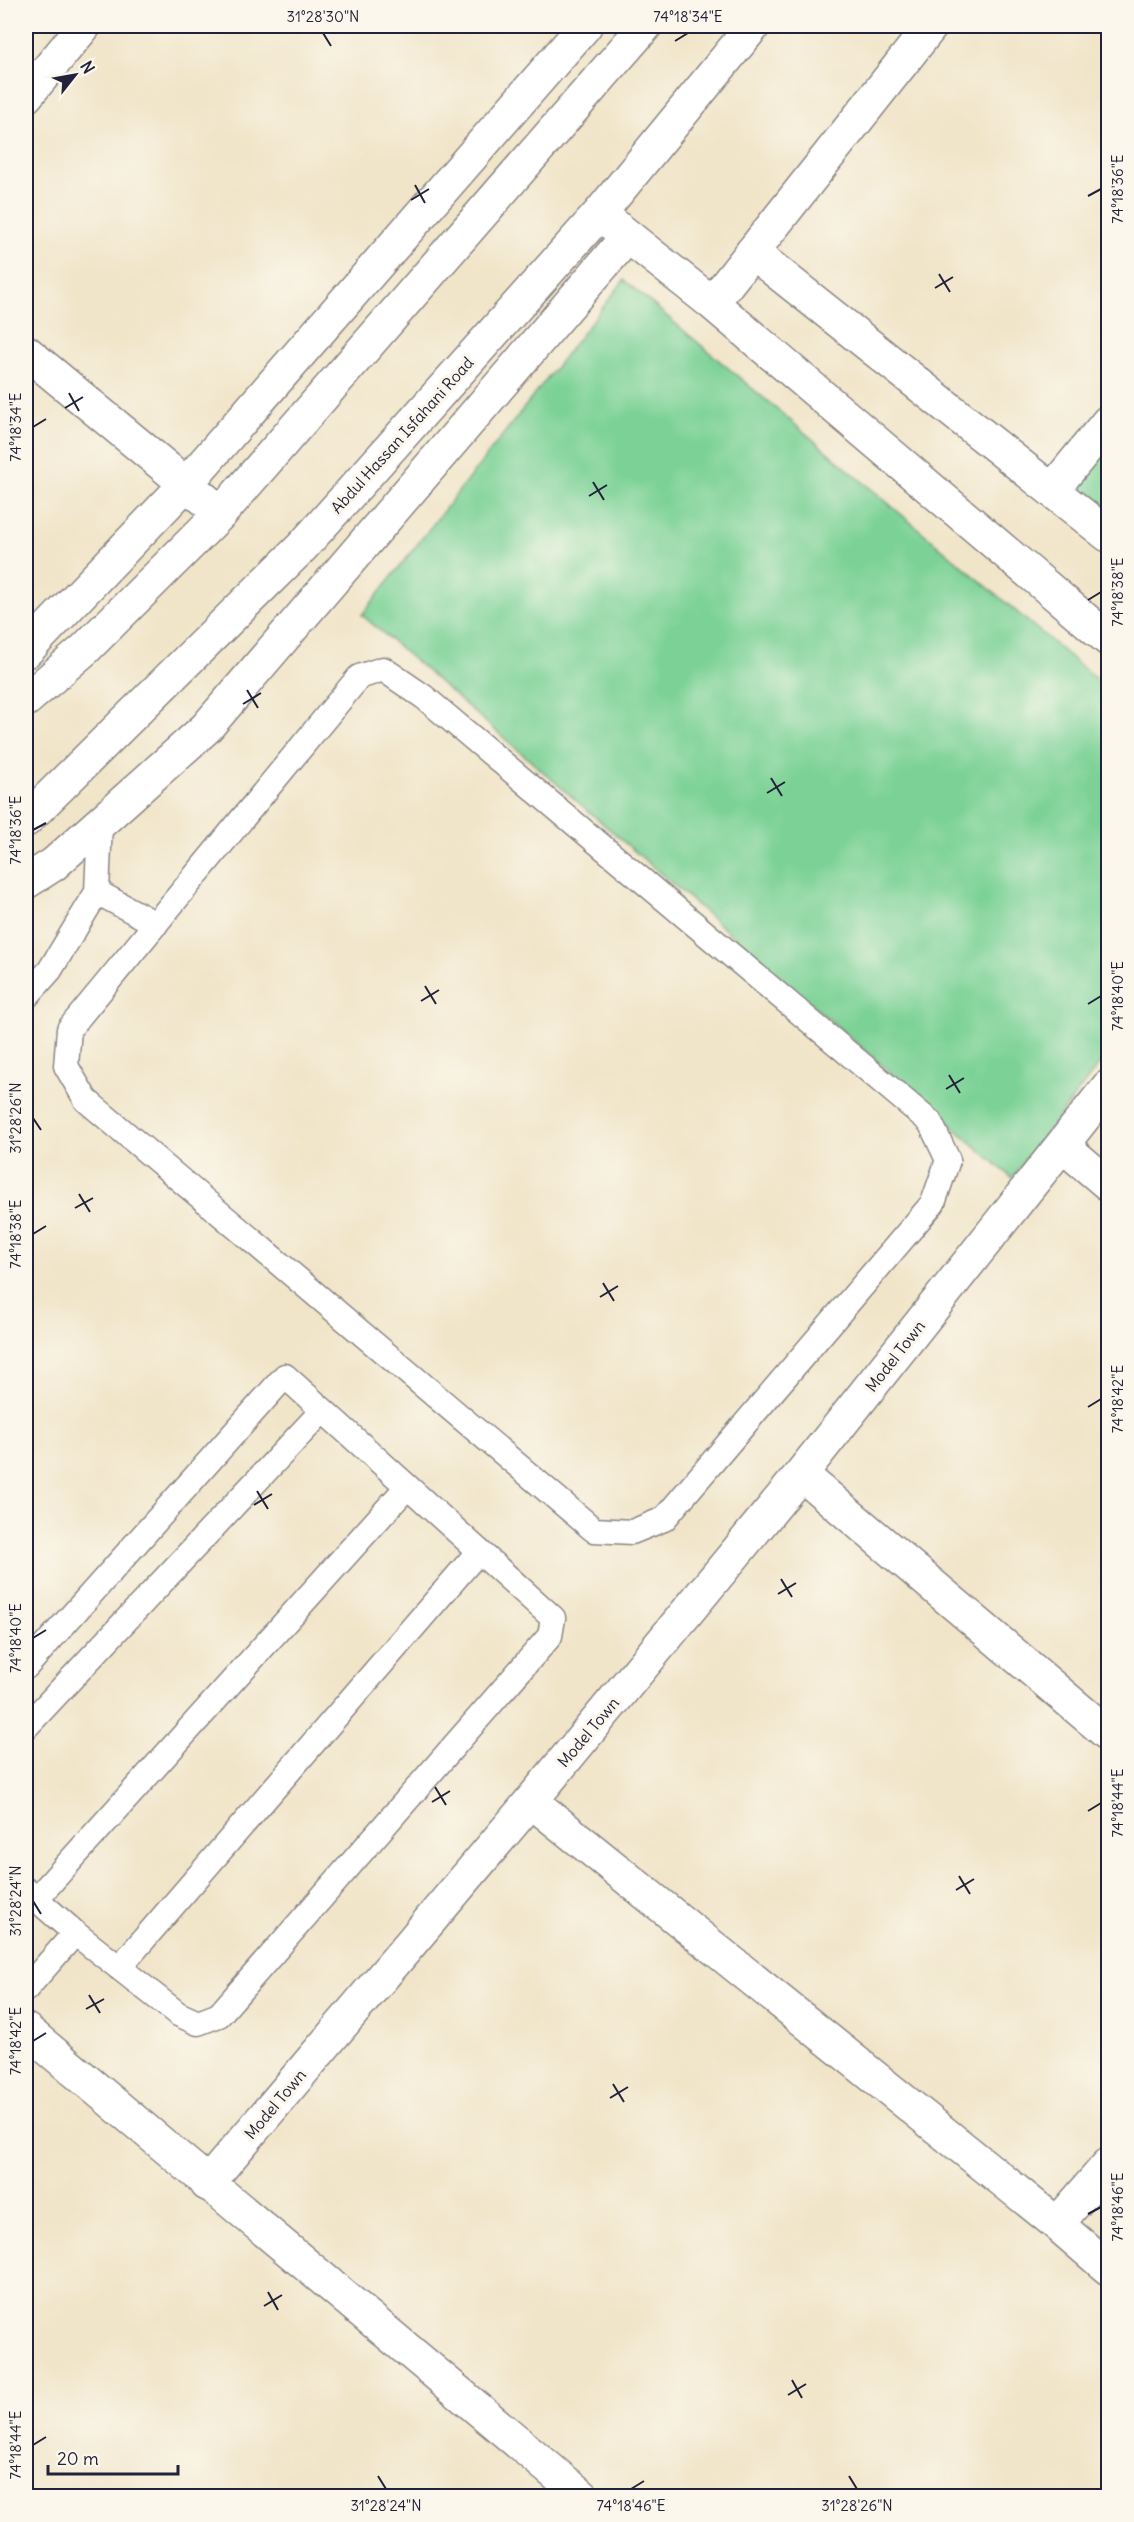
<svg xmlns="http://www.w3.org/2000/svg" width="1134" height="2522" font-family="Delius,sans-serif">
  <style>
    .green { fill: #7cd296; stroke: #4f7a68; stroke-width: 1.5 }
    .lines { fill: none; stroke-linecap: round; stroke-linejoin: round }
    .service-casing { stroke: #8a8482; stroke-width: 27 }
    .minor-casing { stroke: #8a8482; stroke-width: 36 }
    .tertiary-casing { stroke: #8a8482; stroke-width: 36 }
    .secondary-casing { stroke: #8a8482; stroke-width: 36 }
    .service { stroke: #fff; stroke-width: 24 }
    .minor { stroke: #fff; stroke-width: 33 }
    .tertiary { stroke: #fff; stroke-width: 33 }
    .secondary { stroke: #fff; stroke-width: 33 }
    .ticks { fill: none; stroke: #22223b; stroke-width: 2 }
    .labels { text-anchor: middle; stroke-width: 6; stroke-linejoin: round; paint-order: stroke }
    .street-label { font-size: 16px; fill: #22223b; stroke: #fbf7ec }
    .neatline { fill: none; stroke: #22223b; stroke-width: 2 }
    .ticks-label { font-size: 15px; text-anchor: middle; fill: #22223b }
  </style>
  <rect width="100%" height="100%" fill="#fbf7ec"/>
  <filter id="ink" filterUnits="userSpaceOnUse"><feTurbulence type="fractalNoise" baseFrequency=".0167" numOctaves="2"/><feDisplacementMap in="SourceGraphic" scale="12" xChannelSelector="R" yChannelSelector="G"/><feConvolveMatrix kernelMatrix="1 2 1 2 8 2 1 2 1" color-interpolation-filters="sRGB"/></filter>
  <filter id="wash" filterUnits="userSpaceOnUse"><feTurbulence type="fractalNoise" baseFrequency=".008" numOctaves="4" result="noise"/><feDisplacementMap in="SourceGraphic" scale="24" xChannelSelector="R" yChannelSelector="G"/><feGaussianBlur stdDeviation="1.35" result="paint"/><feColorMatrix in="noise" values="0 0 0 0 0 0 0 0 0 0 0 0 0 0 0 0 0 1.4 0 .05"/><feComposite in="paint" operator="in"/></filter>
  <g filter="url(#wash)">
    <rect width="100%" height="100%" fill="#f1e5c9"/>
    <path class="green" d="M624 280 1108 689V1053L1012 1178 362 615Z
      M1108 422V535L1053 489Z"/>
  </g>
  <g filter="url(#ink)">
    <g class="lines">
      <g class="service-casing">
        <path id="service" d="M383 669 424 697 930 1122 948 1160 933 1203 664 1519 632 1532 594 1530 86 1100 66 1066 69 1029 359 677Z
          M97 892 156 924
          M26 997 50 970 97 892 100 824
          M26 1667 285 1376 553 1618 550 1636 219 2015 198 2023 178 2014 75 1933 26 1890
          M26 1727 323 1410
          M36 1899 407 1487
          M119 1968 479 1551
          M26 1989 75 1933"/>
      </g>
      <g class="minor-casing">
        <path id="minor" d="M26 96 84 26
          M610 222 712 303 1108 639
          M752 252 1108 535
          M712 303 931 26
          M26 352 221 513
          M1053 489 1108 422
          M26 651 186 484 585 26
          M26 882 54 864 206 728 627 237
          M1062 1145 1108 1184
          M801 1474 1108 1734
          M531 1801 1057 2224 1108 2268
          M207 2184 531 1801 801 1474 1108 1087
          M1057 2224 1108 2165"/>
      </g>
      <g class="tertiary-casing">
        <path id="tertiary" d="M26 2030 582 2496"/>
      </g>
      <g class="secondary-casing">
        <path id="secondary" d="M26 700 85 649 221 513 645 26
          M26 820 302 547 600 213 753 26"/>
      </g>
      <use href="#service" class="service"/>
      <use href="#minor" class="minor"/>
      <use href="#tertiary" class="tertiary"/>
      <use href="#secondary" class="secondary"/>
    </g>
  </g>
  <path class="ticks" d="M323 33 331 46M675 41 688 33M415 185 425 203M1088 196 1101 189M411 200 429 189M939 274 950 292M935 288 953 277M69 393 79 411M65 408 83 397M33 427 46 419M593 482 604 500M589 496 607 485M1088 600 1101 592M247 690 258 708M243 704 261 693M771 778 782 796M767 793 785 782M33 830 46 823M425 986 436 1004M421 1001 439 990M1088 1004 1101 996M949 1075 960 1093M946 1089 964 1078M33 1118 41 1130M79 1194 90 1212M75 1208 93 1198M33 1234 46 1226M603 1283 614 1301M600 1297 618 1286M1088 1407 1101 1399M257 1491 268 1509M254 1505 272 1494M781 1579 792 1597M778 1594 796 1583M33 1638 46 1630M435 1787 446 1805M432 1802 450 1791M1088 1811 1101 1803M959 1876 970 1894M956 1890 974 1879M33 1901 41 1914M89 1995 100 2013M86 2009 104 1999M33 2041 46 2033M613 2084 624 2102M610 2098 628 2087M1088 2214 1101 2207M268 2292 278 2310M264 2306 282 2295M792 2380 802 2398M788 2395 806 2384M33 2445 46 2437M378 2476 386 2489M849 2476 857 2489M631 2489 644 2481"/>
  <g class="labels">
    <g class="street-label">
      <text transform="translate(402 435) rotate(-48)" y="6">Abdul Hassan Isfahani Road</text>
      <text transform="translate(895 1356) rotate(-52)" y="6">Model Town</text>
      <text transform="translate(588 1732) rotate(-50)" y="6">Model Town</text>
      <text transform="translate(275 2104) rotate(-50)" y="6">Model Town</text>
    </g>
  </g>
  <rect width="1134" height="2522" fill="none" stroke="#fbf7ec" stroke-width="66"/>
  <g transform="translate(75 75) rotate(59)" stroke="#fbf7ec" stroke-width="4.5" paint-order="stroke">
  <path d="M0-4.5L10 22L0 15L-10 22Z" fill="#22223b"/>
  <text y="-9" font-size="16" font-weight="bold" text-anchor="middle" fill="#22223b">N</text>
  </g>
  <path d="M48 2465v9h130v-9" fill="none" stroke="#22223b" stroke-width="3"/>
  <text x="57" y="2465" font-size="18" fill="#22223b" stroke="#fbf7ec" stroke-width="4.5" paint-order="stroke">20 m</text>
  <rect x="33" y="33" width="1068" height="2456" class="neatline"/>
  <g class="ticks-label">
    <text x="323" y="22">31°28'30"N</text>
    <text x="688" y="22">74°18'34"E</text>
    <text transform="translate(1118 189) rotate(-90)" y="5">74°18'36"E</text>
    <text transform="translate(16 427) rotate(-90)" y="5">74°18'34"E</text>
    <text transform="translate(1118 592) rotate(-90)" y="5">74°18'38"E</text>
    <text transform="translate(16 830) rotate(-90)" y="5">74°18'36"E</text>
    <text transform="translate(1118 996) rotate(-90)" y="5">74°18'40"E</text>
    <text transform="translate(16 1118) rotate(-90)" y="5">31°28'26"N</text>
    <text transform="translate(16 1234) rotate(-90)" y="5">74°18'38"E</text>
    <text transform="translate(1118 1399) rotate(-90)" y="5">74°18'42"E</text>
    <text transform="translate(16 1638) rotate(-90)" y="5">74°18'40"E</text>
    <text transform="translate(1118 1803) rotate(-90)" y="5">74°18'44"E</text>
    <text transform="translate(16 1901) rotate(-90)" y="5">31°28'24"N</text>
    <text transform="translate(16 2041) rotate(-90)" y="5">74°18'42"E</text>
    <text transform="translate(1118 2207) rotate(-90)" y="5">74°18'46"E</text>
    <text transform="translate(16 2445) rotate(-90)" y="5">74°18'44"E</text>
    <text x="386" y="2511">31°28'24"N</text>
    <text x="631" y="2511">74°18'46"E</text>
    <text x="857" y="2511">31°28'26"N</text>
  </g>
</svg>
